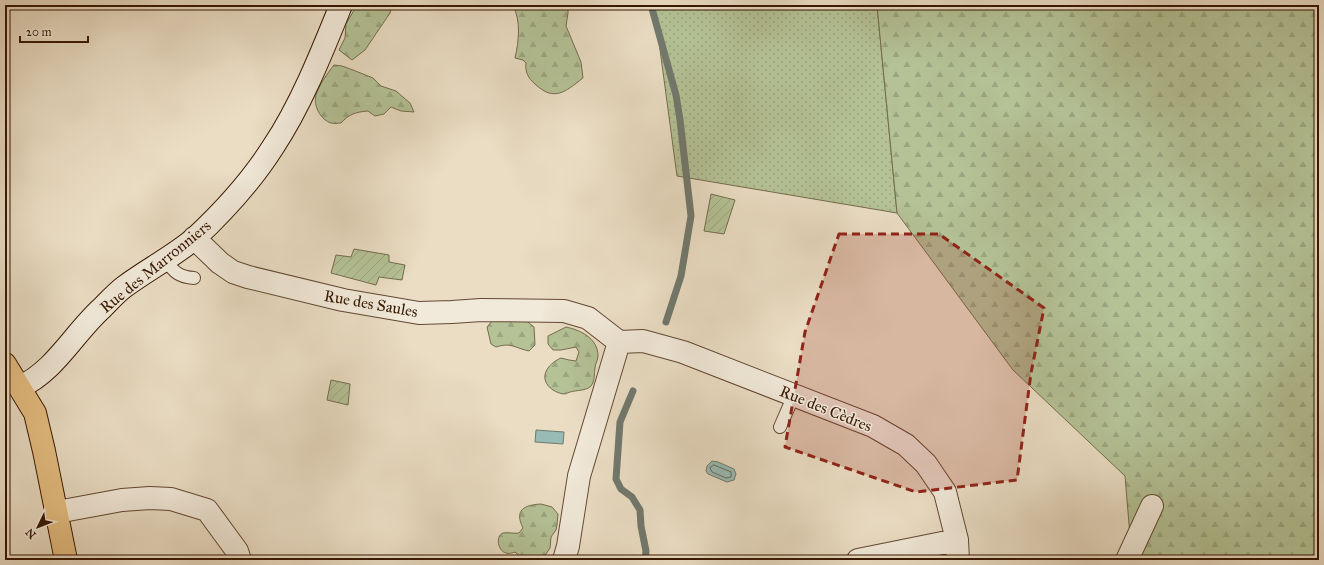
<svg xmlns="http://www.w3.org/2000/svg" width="1324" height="565" font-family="'IM FELL Great Primer',serif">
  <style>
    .grass { fill: url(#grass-dots); stroke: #756c4c }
    .forest { fill: url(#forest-firs); stroke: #756c4c }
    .garden { fill: url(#garden-furrows); stroke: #756c4c }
    .water { fill: #98bbb6; stroke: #71796e }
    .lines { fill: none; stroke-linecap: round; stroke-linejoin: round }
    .shore { stroke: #67695c; stroke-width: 1 }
    .stream { stroke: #71796e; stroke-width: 7 }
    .lane-casing { stroke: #634832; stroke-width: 14 }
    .street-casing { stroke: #634832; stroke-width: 24 }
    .secondary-casing { stroke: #361701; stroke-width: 24 }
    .primary-casing { stroke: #361701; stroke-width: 24 }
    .lane { stroke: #f1e9d9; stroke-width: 12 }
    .street { stroke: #f1e9d9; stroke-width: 22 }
    .secondary { stroke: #f1e9d9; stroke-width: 22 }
    .primary { stroke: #e5be82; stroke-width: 22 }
    .marked { fill: #8f2418; fill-opacity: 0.2; stroke: #8f2418; stroke-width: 3; stroke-dasharray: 8 5; stroke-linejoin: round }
    .labels { text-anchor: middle; stroke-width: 3; stroke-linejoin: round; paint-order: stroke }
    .street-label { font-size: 16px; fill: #361701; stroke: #f1e9d9 }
  </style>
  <defs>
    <pattern id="grass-dots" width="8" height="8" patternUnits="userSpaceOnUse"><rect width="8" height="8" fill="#b4c296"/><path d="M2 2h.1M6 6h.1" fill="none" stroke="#9ba680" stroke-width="1.8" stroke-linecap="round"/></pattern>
    <pattern id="forest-firs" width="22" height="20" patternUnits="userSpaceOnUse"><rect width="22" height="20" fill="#b4c296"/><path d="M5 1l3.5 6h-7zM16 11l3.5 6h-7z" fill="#9ba680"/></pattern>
    <pattern id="garden-furrows" width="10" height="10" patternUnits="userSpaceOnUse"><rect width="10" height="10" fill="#b4c296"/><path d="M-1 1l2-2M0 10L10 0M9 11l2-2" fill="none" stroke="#9ba680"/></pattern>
  </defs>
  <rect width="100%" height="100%" fill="#eaddc4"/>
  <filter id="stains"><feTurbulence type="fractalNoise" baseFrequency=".005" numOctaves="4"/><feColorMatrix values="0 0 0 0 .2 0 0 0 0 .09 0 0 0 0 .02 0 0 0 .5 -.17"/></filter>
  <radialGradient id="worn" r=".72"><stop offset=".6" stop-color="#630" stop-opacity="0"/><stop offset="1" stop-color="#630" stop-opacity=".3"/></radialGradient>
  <path class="grass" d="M654 5H877L897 213 677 176Z"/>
  <path class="forest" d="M357 5H392L390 13 365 50 352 60 339 50 345 38 346 24Z
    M513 5H568V13L566 26 581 62 583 78C565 92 554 102 535 84 528 78 525 72 526 63L523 60 515 58C519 40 521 22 513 5Z
    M877 5H1319V560H1132L1125 476 1013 370 897 213Z
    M334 65 342 66 353 70 373 78 381 86 396 91 410 103 414 112 401 111 391 107 384 114 375 116 368 111C356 112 349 114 341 123 338 123 334 124 331 123 321 120 313 106 316 95 319 85 327 74 334 65Z
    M523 318 534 327 535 345 529 351C515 348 511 342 496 347L491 344 487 327 493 320Z
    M566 327C580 330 598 338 598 356 598 360 595 364 595 368 594 374 595 381 591 386 586 391 577 390 570 392 570 392 565 394 565 394 561 394 556 392 553 390 537 379 547 364 561 358L569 360 576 361 579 352 576 347 561 350H553L548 344V336Z
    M541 504 552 507 558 514 557 525 556 530 551 537 550 548 542 560 529 559 524 560 515 552C512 553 509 554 506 553 498 551 495 536 503 533 508 532 514 534 519 533L523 528C514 510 524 505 541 504Z"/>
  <path class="garden" d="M711 194 735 200 724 234 704 231Z
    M354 249 389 255V262L405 265 402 280 379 277 376 285 331 273 336 255 351 257Z
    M331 380 350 384 348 405 327 400Z"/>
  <path class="water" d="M536 430 564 432 563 444 535 442Z
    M712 461 718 462 734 469 736 474 734 480 727 482 708 474 706 471 707 466Z"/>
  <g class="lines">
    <path class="shore" d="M714 465 731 472V477L726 478 712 472 710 468Z"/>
    <path class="stream" d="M651 5 676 95 680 120 691 216 681 276 666 322
      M633 391 620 422 616 479 621 489 632 497 640 510 641 526 646 551 645 560"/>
    <g class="lane-casing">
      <path id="lane" d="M165 260C174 272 179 277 194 278
        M780 427 794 395"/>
    </g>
    <g class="street-casing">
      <path id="street" d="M194 238 220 263 233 272 248 277 343 300 419 313 452 312 481 310 564 311 588 318 619 342
        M619 342 643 341 683 352 873 426 906 445 926 464 945 492 957 540 958 560
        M57 512 122 500 150 498 171 499 207 510 237 551 240 560
        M564 560 568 546 579 476 619 342
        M858 560 957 540
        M1127 560 1152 506"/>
    </g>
    <g class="secondary-casing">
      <path id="secondary" d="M20 387C55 371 74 333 102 308 109 301 116 293 124 287 147 270 172 257 194 239 223 212 252 180 273 147 301 105 322 52 341 5"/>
    </g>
    <g class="primary-casing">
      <path id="primary" d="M5 364 35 413 44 451 66 560"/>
    </g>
    <use href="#lane" class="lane"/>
    <use href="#street" class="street"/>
    <use href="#secondary" class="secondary"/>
    <use href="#primary" class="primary"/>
  </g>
  <path class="marked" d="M839 234H939L1044 308 1031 373 1017 480 916 492 785 447 805 332Z"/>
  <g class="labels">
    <g class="street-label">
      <text transform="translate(155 266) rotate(-39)" y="6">Rue des Marronniers</text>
      <text transform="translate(371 303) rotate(10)" y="6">Rue des Saules</text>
      <text transform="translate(826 408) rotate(22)" y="6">Rue des Cèdres</text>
    </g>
  </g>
  <rect width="1324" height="565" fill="none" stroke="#eaddc4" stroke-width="20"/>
  <rect x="6" y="6" width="1312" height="553" fill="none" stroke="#361701" stroke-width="2"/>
  <rect x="10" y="10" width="1304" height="545" fill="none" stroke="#361701"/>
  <g transform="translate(38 527) rotate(227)" stroke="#f1e9d9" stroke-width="3" paint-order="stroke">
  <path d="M0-3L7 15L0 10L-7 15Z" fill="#361701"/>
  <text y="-6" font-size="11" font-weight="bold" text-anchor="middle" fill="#361701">N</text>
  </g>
  <path d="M20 36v6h68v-6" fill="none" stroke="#361701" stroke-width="2"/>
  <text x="26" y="36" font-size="12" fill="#361701" stroke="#f1e9d9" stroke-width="3" paint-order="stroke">20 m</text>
  <rect width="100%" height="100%" filter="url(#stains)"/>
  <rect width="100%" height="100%" fill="url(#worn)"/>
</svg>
